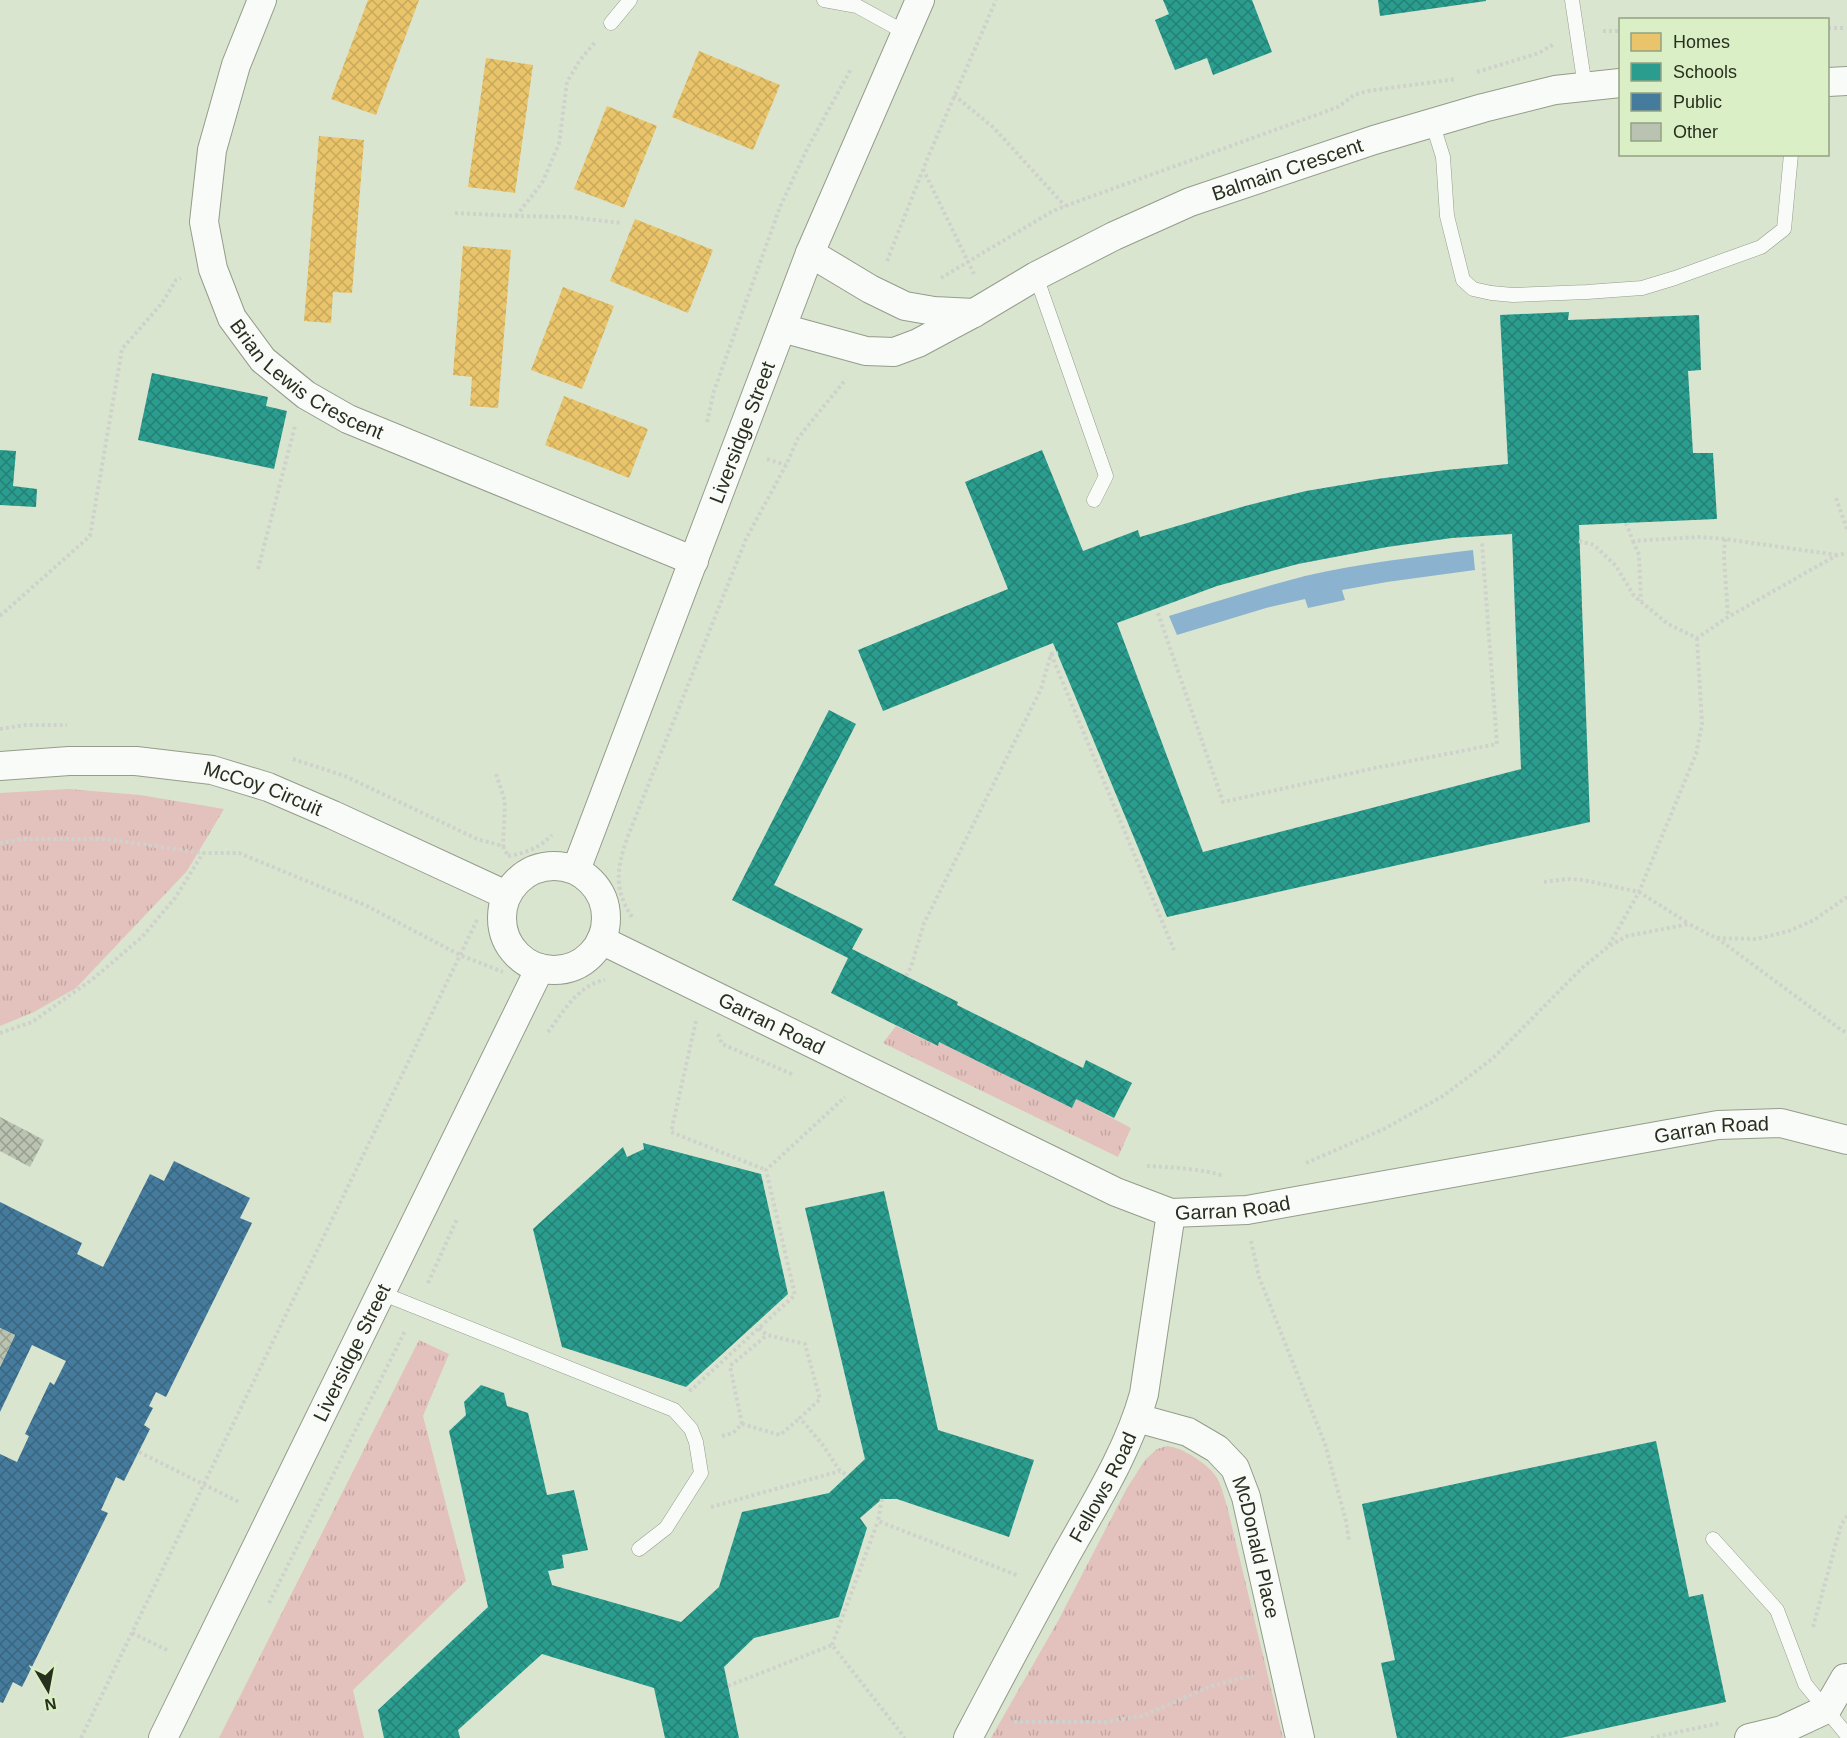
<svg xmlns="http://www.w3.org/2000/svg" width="1847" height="1738" font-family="Arial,sans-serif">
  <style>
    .grass { fill: url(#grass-tufts) }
    .water { fill: #8bb3d0 }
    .homes { fill: url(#homes-cross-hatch) }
    .schools { fill: url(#schools-cross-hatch); fill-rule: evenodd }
    .public { fill: url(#public-cross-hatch) }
    .building { fill: url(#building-cross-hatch) }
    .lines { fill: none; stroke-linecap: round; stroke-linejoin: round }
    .lane-casing { stroke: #949c8b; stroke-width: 15 }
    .street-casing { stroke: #949c8b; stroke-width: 30 }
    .path { stroke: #cfd2cc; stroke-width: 4; stroke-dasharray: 3 3; stroke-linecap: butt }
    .lane { stroke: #f9fbf8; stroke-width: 14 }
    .street { stroke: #f9fbf8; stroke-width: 28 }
    .labels { text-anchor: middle; stroke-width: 6; stroke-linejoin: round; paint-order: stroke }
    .street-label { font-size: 20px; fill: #272f1f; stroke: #daefc5 }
  </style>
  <defs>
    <pattern id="grass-tufts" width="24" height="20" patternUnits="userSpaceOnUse" patternTransform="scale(1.5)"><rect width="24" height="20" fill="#e3c1bd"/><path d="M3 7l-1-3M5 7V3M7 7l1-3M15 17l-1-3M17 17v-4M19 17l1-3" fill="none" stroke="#c3a6a2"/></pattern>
    <pattern id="homes-cross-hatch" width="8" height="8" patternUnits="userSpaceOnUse" patternTransform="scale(1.5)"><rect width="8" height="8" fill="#e9c46a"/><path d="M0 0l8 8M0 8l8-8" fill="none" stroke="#c8a95b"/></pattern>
    <pattern id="schools-cross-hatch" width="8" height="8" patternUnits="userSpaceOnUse" patternTransform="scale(1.5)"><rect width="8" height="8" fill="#2a9d8f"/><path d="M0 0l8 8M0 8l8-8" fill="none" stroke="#248074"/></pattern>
    <pattern id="public-cross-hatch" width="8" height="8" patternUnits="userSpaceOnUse" patternTransform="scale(1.5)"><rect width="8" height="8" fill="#457b9d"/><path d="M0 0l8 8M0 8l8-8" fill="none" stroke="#3a657f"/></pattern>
    <pattern id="building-cross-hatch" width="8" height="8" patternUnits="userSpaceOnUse" patternTransform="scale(1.5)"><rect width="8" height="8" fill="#bac2b1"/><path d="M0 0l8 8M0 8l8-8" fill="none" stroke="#979e8f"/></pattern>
  </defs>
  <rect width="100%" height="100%" fill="#dae5cf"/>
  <path class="grass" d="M69 789 140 795 224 809 187 871 76 988 34 1012 0 1026V793Z
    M896 1026 937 1046 939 1042 1072 1108 1076 1099 1131 1128 1118 1157 883 1043Z
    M419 1340 449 1354 423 1416 466 1581 353 1690 364 1738H219Z
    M1167 1446C1182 1447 1210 1465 1217 1478 1222 1487 1224 1497 1227 1506L1283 1738H991L1058 1621 1127 1488 1145 1460 1157 1449Z"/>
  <path class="water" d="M1473 550 1475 570 1387 582 1342 590 1345 600 1308 608 1305 599 1266 608 1177 635 1169 616C1214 602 1259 588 1305 576 1360 563 1417 557 1473 550Z"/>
  <path class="homes" d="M368 0H419L376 115 331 99Z
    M699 51 780 85 753 150 672 117Z
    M486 58 533 65 515 193 468 187Z
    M607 106 657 126 624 208 574 189Z
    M319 136 364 140 352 293 333 292 331 323 304 321Z
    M635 219 713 250 688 313 610 281Z
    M463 246 511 250 498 408 470 406 472 377 453 375Z
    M563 287 614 306 582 389 531 370Z
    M564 396 648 429 629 478 545 445Z"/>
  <path class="schools" d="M1163 0H1252L1272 52 1213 75 1207 58 1175 70 1155 20 1169 14Z
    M1378 0H1486V1L1380 16Z
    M1569 312 1568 320 1699 315 1701 370 1688 371 1693 453H1713L1717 519 1579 525 1590 822 1167 917 1053 643 883 711 858 650 1008 589 965 482 1042 450 1083 551 1138 530 1140 537 1245 506 1306 491 1377 479 1446 470 1508 464 1500 315ZM1512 534 1521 769 1203 852 1117 623 1217 586 1298 564 1387 547 1452 538Z
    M152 373 268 397 266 406 287 411 274 469 138 440Z
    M0 450 16 451 13 486 37 489 36 507 0 505Z
    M829 710 856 724 774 885 863 929 852 949 958 1002 957 1005 1083 1068 1086 1060 1132 1083 1114 1118 1076 1099 1072 1108 939 1042 938 1046 831 993 848 958 732 900Z
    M643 1143 761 1174 788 1294 686 1387 562 1347 533 1229 623 1147 627 1157 644 1149Z
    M884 1191 938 1430 1034 1460 1009 1537 897 1499H882L860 1518 867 1528 839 1617 754 1638 724 1667 739 1738H665L654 1688 542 1654 458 1730 460 1738H384L378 1710 488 1607 449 1431 466 1415 464 1402 481 1385 504 1393 507 1406 528 1413 547 1495 574 1490 588 1550 562 1555 564 1568 548 1571 552 1585 681 1622 719 1587 742 1512 829 1493 865 1459 805 1208Z
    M1656 1441 1689 1597 1703 1594 1726 1702 1561 1738H1397L1381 1663 1395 1660 1362 1504Z"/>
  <path class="public" d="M174 1161 250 1198 240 1218 252 1223 166 1397 156 1392 149 1406 153 1408 144 1425 150 1429 124 1481 116 1477 101 1510 108 1513 22 1687 13 1682 3 1703 0 1702V1454L17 1462 29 1436 25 1434 50 1382 54 1385 66 1361 32 1345 0 1412V1367L15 1335 0 1328V1202L82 1243 77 1254 103 1267 150 1174 164 1181Z"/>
  <path class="building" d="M0 1117 44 1140 30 1167 0 1151Z
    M0 1328 15 1335 0 1367Z"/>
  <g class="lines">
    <g class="lane-casing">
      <path id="lane" d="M824 0 857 6 906 33
        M1572 0 1585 87
        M611 23 630 0
        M1432 122 1443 157 1447 216 1463 280 1473 289 1491 293 1513 295 1587 292 1642 288 1675 278 1761 247 1784 229 1791 154
        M1036 276 1106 476 1094 500
        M381 1293 674 1410 691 1429 696 1442 701 1473 666 1528 639 1549
        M1713 1539 1777 1610 1805 1684 1847 1735"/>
    </g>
    <g class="street-casing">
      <g id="street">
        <path id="s1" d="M262 0 236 65 212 150 204 222 213 269 232 318 263 360 306 395 348 419 694 561"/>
        <path d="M1828 82 1847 81"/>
        <path d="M810 253 870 289 905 306 934 311 974 313"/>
        <path id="s2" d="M782 328 866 351 894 352 918 343 974 313 1036 276 1114 236 1190 202 1374 140 1483 108 1555 90 1620 83"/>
        <path id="s3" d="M0 766 69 761H136L212 770 268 787 333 815 506 895"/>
        <circle cx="554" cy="918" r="52"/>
        <path id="s4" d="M576 870 810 253 920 0"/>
        <path id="s5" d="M601 940 1116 1192 1171 1213 1247 1210 1718 1125 1781 1123 1847 1140"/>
        <path id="s6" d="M1137 1418 1188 1432 1217 1449 1235 1468 1246 1497 1300 1738"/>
        <path id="s7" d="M163 1738 540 968"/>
        <path id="s8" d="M968 1738C1000 1677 1032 1617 1065 1557 1094 1505 1128 1452 1144 1394L1171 1213"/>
        <path d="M1749 1738 1782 1730 1827 1709 1845 1678"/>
      </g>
    </g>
    <path class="path" d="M1828 28H1846
      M1603 31H1620
      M1477 72 1539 53 1554 44
      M954 95 994 128 1065 206
      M923 169 974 274
      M455 213 516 216 570 217 621 223
      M516 216 542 183 559 144 567 82 580 60 596 41
      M887 261 928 157 996 0
      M941 278 1051 212 1065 206 1338 107 1354 95 1368 91 1456 79
      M707 422 714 391 780 207 807 149 851 69
      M767 459 786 465
      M1836 498 1847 529
      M1626 523 1633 541 1698 537 1725 539 1837 555
      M1725 539 1724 556 1728 617
      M1579 541 1594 545 1616 566 1634 596 1668 624 1697 638 1728 617 1837 555 1847 553
      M1633 541 1639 555 1641 601
      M258 569 295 426
      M1158 613 1223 802 1375 768 1497 744 1482 543
      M0 616 90 536 122 349 162 303 176 280 181 278
      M1051 654 1174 950
      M0 729 25 725H67
      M293 759 345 776 477 839 503 846 508 856
      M496 774 505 801 503 846
      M0 843 22 839H106L203 853H239L365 905 460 955 503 972
      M508 856C526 853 539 848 552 835
      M1544 882 1567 879 1583 880 1639 892 1688 923
      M632 917C613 888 617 867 628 836L746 539 786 465 798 438 846 379
      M1717 938 1840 1029 1847 1033
      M1609 945 1639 892 1696 754 1702 724 1697 638
      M906 976 911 967 924 923 1041 689 1051 654 1058 653
      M696 1021 671 1132 766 1170
      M548 1032C563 1012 579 984 605 980
      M0 1033 32 1022 94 978 142 937 175 898 203 853
      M718 1034 722 1044 794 1075
      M1306 1163 1384 1129 1443 1096 1492 1059 1582 968 1609 946 1627 936 1689 924 1716 938 1757 939 1789 931 1814 920 1847 897
      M1147 1166C1168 1167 1205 1169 1223 1176
      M1251 1241 1259 1277 1325 1444 1346 1521 1349 1541
      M428 1283 457 1219
      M759 1328 767 1335 805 1344 820 1399 800 1418 822 1444 840 1471 847 1475
      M689 1389 691 1390 795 1295 766 1170 845 1097
      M742 1424 730 1366 767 1335
      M722 1436 733 1433 742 1424 780 1435 800 1418
      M139 1452 241 1503
      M882 1499 878 1521 1019 1576
      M711 1507 840 1471
      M269 1603 405 1331
      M1813 1627 1841 1525 1847 1516
      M132 1633 169 1651
      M832 1645 878 1521
      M728 1686 832 1645 905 1738
      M1014 1722H1105L1142 1716 1212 1686 1253 1675
      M81 1738 478 918
      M1651 1738 1720 1723"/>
    <use href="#lane" class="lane"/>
    <use href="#street" class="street"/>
  </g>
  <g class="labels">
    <g class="street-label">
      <text dy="7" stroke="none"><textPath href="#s2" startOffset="550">Balmain Crescent</textPath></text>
      <text dy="7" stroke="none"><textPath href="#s1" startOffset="430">Brian Lewis Crescent</textPath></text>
      <text dy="7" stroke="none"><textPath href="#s4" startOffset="468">Liversidge Street</textPath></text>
      <text dy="7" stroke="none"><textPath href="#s3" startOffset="267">McCoy Circuit</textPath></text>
      <text dy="7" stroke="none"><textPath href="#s5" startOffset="190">Garran Road</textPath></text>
      <text dy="7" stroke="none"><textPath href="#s5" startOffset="1180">Garran Road</textPath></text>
      <text dy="7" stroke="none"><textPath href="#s5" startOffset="694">Garran Road</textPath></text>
      <text dy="7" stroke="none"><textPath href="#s7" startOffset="429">Liversidge Street</textPath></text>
      <text dy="7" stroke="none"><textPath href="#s8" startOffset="285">Fellows Road</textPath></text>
      <text dy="7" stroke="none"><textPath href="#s6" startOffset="195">McDonald Place</textPath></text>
    </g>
  </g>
  <rect x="1619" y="18" width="210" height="138" fill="#daefc5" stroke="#92a283" stroke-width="1.5"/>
  <rect x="1631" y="33" width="30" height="18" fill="#e9c46a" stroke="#92a283" stroke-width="1.5"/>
  <text x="1673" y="48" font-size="18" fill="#272f1f">Homes</text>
  <rect x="1631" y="63" width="30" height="18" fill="#2a9d8f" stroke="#92a283" stroke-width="1.5"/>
  <text x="1673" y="78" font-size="18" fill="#272f1f">Schools</text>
  <rect x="1631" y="93" width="30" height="18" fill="#457b9d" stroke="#92a283" stroke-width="1.5"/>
  <text x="1673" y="108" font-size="18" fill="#272f1f">Public</text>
  <rect x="1631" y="123" width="30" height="18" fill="#bac2b1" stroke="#92a283" stroke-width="1.5"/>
  <text x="1673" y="138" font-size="18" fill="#272f1f">Other</text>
  <g transform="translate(48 1690) rotate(170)" stroke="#daefc5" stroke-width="4.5" paint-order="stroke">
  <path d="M0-4.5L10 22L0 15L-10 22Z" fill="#272f1f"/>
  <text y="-9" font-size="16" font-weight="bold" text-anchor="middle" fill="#272f1f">N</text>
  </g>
</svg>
